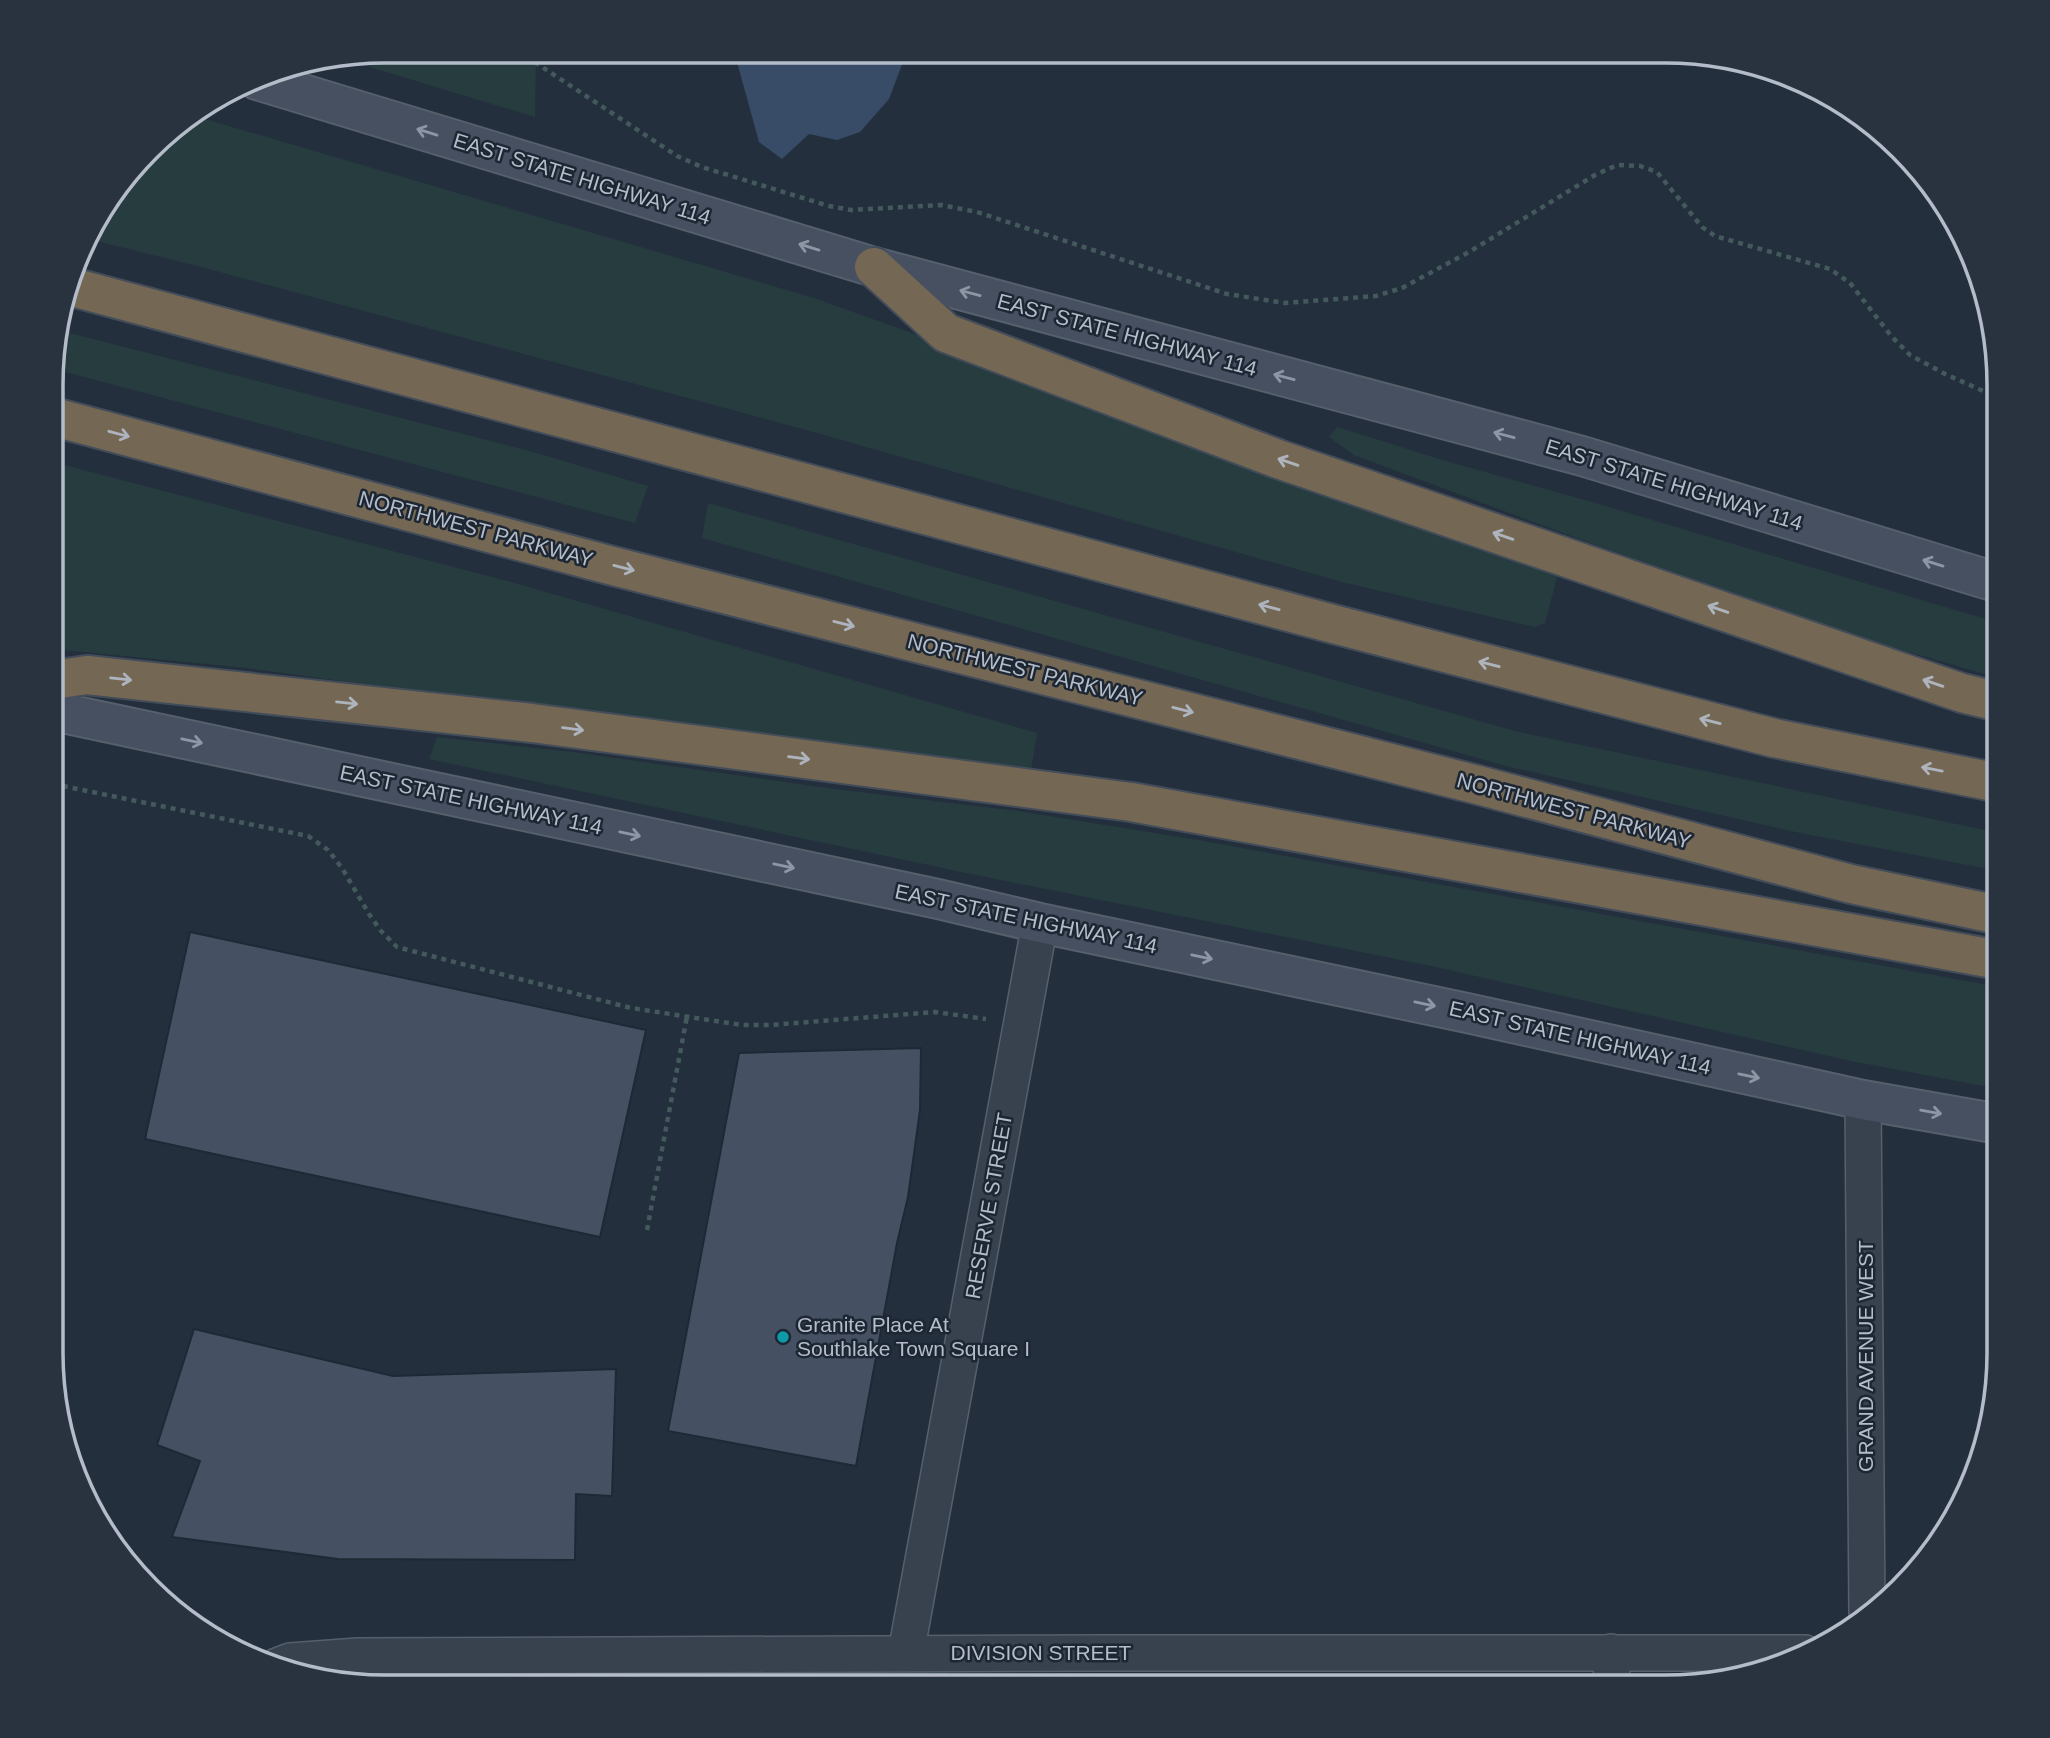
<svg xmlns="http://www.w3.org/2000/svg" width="2050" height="1738" font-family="Arial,sans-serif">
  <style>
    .green { fill: #263c3f }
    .water { fill: #394c67 }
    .building { fill: #455162; stroke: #1f2835; stroke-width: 2 }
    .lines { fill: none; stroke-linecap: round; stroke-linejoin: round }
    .street-casing { stroke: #565f6c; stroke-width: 38 }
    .secondary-casing { stroke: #565f6c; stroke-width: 42 }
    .highway-casing { stroke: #434c59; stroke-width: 42 }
    .path { stroke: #44595c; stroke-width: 4.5; stroke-dasharray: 5 5; stroke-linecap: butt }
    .street { stroke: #38414e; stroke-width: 35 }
    .secondary { stroke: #465061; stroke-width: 38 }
    .highway { stroke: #746855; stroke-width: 38 }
    .oneway { stroke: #8e96a5 }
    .oneway2 { stroke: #aeb4bd }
    .culture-dot { fill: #0f9aa8; stroke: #1d2633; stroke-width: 2.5 }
    .labels { text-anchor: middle; stroke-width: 5; stroke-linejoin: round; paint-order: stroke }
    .street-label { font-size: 21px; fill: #b4bcc9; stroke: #1d2633 }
    .poi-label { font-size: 21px; fill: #b4bcc9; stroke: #1d2633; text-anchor: start }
    .rim { fill: none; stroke: #b4bcc9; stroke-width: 3.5 }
  </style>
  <rect width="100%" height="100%" fill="#242f3e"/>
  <path class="green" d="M385 51H536L535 117 340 58Z
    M195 116 814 298 979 357 1558 574 1545 623 1535 627 1342 582 810 431 201 267 88 239 95 218 165 134Z
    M58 330 533 452 648 486 635 523 54 369V341Z
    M1337 427 1446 461 1592 502 1999 623V678L1856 637 1579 539 1354 455 1329 437Z
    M53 462 511 582 1037 733 1030 777 247 668 53 649Z
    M708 503 1515 731 1999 833V871L1800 833 1506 766 702 538Z
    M437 737 572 752 835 789 1018 811 1198 840 1999 987V1089L1851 1061 1436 967 971 874 429 759Z
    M946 1653V1687H716L774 1654Z"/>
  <path class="water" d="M734 51H907L889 99 860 132 837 140 809 134 782 159 759 142Z"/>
  <path class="building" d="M190 932 646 1030 600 1237 145 1139Z
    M921 1048 920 1110 908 1197 897 1243 856 1466 668 1431 739 1053Z
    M194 1329 393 1376 616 1369 612 1496 576 1494 575 1560 338 1559 172 1537 200 1461 157 1445Z"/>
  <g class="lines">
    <g class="street-casing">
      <path id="street" d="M1863 1100 1867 1612
        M1611 1652 1612 1687
        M906 1653 1040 923
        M277 1666 290 1661 358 1656 1107 1653H1805"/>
    </g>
    <g class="secondary-casing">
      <path id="secondary" d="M257 80 874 267 1582 456 1999 583
        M53 711 938 899 1040 923 1467 1013 1863 1100 1999 1124"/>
    </g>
    <g class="highway-casing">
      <path id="highway" d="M874 267 946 333 1278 459 1962 693 1999 702
        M72 287 1337 625 1774 738 1999 783
        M54 417 609 565 1478 785 1851 884 1999 915
        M53 680 87 675 532 723 1131 802 1999 960"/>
    </g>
    <path class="path" d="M518 51 677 156 702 167 829 206 851 210 941 205 977 212 1227 294 1285 303 1376 296 1402 288 1469 252 1595 175 1617 165 1640 166 1657 172 1702 227 1715 236 1830 269 1850 283 1892 337 1910 355 1945 374 1999 398
      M53 784 308 836 328 850 342 868 369 914 381 931 397 947 631 1008 742 1025H771L935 1012 986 1019
      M647 1230 687 1016"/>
    <use href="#street" class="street"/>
    <use href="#secondary" class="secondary"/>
    <use href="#highway" class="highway"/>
  </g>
  <defs><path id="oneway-shaft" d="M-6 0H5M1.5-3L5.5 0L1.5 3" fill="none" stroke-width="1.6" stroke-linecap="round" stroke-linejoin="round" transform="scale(1.75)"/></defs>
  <g class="oneway">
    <use href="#oneway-shaft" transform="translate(427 132) rotate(-163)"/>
    <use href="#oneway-shaft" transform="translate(809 247) rotate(-163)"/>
    <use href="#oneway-shaft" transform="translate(970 293) rotate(-165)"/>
    <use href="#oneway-shaft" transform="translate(1284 377) rotate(-165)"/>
    <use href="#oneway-shaft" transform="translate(1504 435) rotate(-165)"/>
    <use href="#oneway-shaft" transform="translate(1933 563) rotate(-163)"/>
    <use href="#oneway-shaft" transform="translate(192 741) rotate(12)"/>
    <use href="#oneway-shaft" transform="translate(630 834) rotate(12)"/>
    <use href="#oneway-shaft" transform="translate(784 866) rotate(12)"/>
    <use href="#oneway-shaft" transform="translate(1202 957) rotate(12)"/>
    <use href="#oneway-shaft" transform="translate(1425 1004) rotate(12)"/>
    <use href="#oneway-shaft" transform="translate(1749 1076) rotate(12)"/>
    <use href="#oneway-shaft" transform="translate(1931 1112) rotate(10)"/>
  </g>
  <g class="oneway2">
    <use href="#oneway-shaft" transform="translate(119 434) rotate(15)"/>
    <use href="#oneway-shaft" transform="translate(1288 462) rotate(-161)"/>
    <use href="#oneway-shaft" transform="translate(1503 536) rotate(-161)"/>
    <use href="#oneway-shaft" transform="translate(624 568) rotate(14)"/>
    <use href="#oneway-shaft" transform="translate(1269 607) rotate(-165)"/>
    <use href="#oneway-shaft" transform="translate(1718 609) rotate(-161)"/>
    <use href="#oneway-shaft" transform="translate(844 624) rotate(14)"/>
    <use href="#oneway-shaft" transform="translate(1489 664) rotate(-166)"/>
    <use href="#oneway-shaft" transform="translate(121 679) rotate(6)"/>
    <use href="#oneway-shaft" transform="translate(1933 683) rotate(-161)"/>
    <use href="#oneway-shaft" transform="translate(347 703) rotate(6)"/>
    <use href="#oneway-shaft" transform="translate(1183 710) rotate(14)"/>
    <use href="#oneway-shaft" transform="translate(1710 721) rotate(-166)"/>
    <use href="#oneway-shaft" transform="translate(573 729) rotate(7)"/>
    <use href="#oneway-shaft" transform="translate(799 758) rotate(7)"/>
    <use href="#oneway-shaft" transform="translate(1932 769) rotate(-169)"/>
  </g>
  <circle class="culture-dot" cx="783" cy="1337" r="7"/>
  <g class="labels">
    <g class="street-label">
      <text transform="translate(582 179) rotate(17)" y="7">EAST STATE HIGHWAY 114</text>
      <text transform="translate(1127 335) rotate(15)" y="7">EAST STATE HIGHWAY 114</text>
      <text transform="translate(1674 485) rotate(17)" y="7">EAST STATE HIGHWAY 114</text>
      <text transform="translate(476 529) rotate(15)" y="7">NORTHWEST PARKWAY</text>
      <text transform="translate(1025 670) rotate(14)" y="7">NORTHWEST PARKWAY</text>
      <text transform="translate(471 800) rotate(12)" y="7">EAST STATE HIGHWAY 114</text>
      <text transform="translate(1574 811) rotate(15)" y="7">NORTHWEST PARKWAY</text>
      <text transform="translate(1026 919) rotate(12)" y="7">EAST STATE HIGHWAY 114</text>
      <text transform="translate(1580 1038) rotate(13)" y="7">EAST STATE HIGHWAY 114</text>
      <text transform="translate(989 1206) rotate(-80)" y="7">RESERVE STREET</text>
      <text transform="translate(1866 1356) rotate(-90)" y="7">GRAND AVENUE WEST</text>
      <text x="1041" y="1660">DIVISION STREET</text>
    </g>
    <g class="poi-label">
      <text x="797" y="1332">Granite Place At<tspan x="797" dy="24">Southlake Town Square I</tspan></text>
    </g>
  </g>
  <path d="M0 0H2050V1738H0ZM385 63H1665A322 322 0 0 1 1987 385V1353A322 322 0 0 1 1665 1675H385A322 322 0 0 1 63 1353V385A322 322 0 0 1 385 63Z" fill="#29323f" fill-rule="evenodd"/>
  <path class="rim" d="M385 63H1665A322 322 0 0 1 1987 385V1353A322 322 0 0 1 1665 1675H385A322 322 0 0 1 63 1353V385A322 322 0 0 1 385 63Z"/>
</svg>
